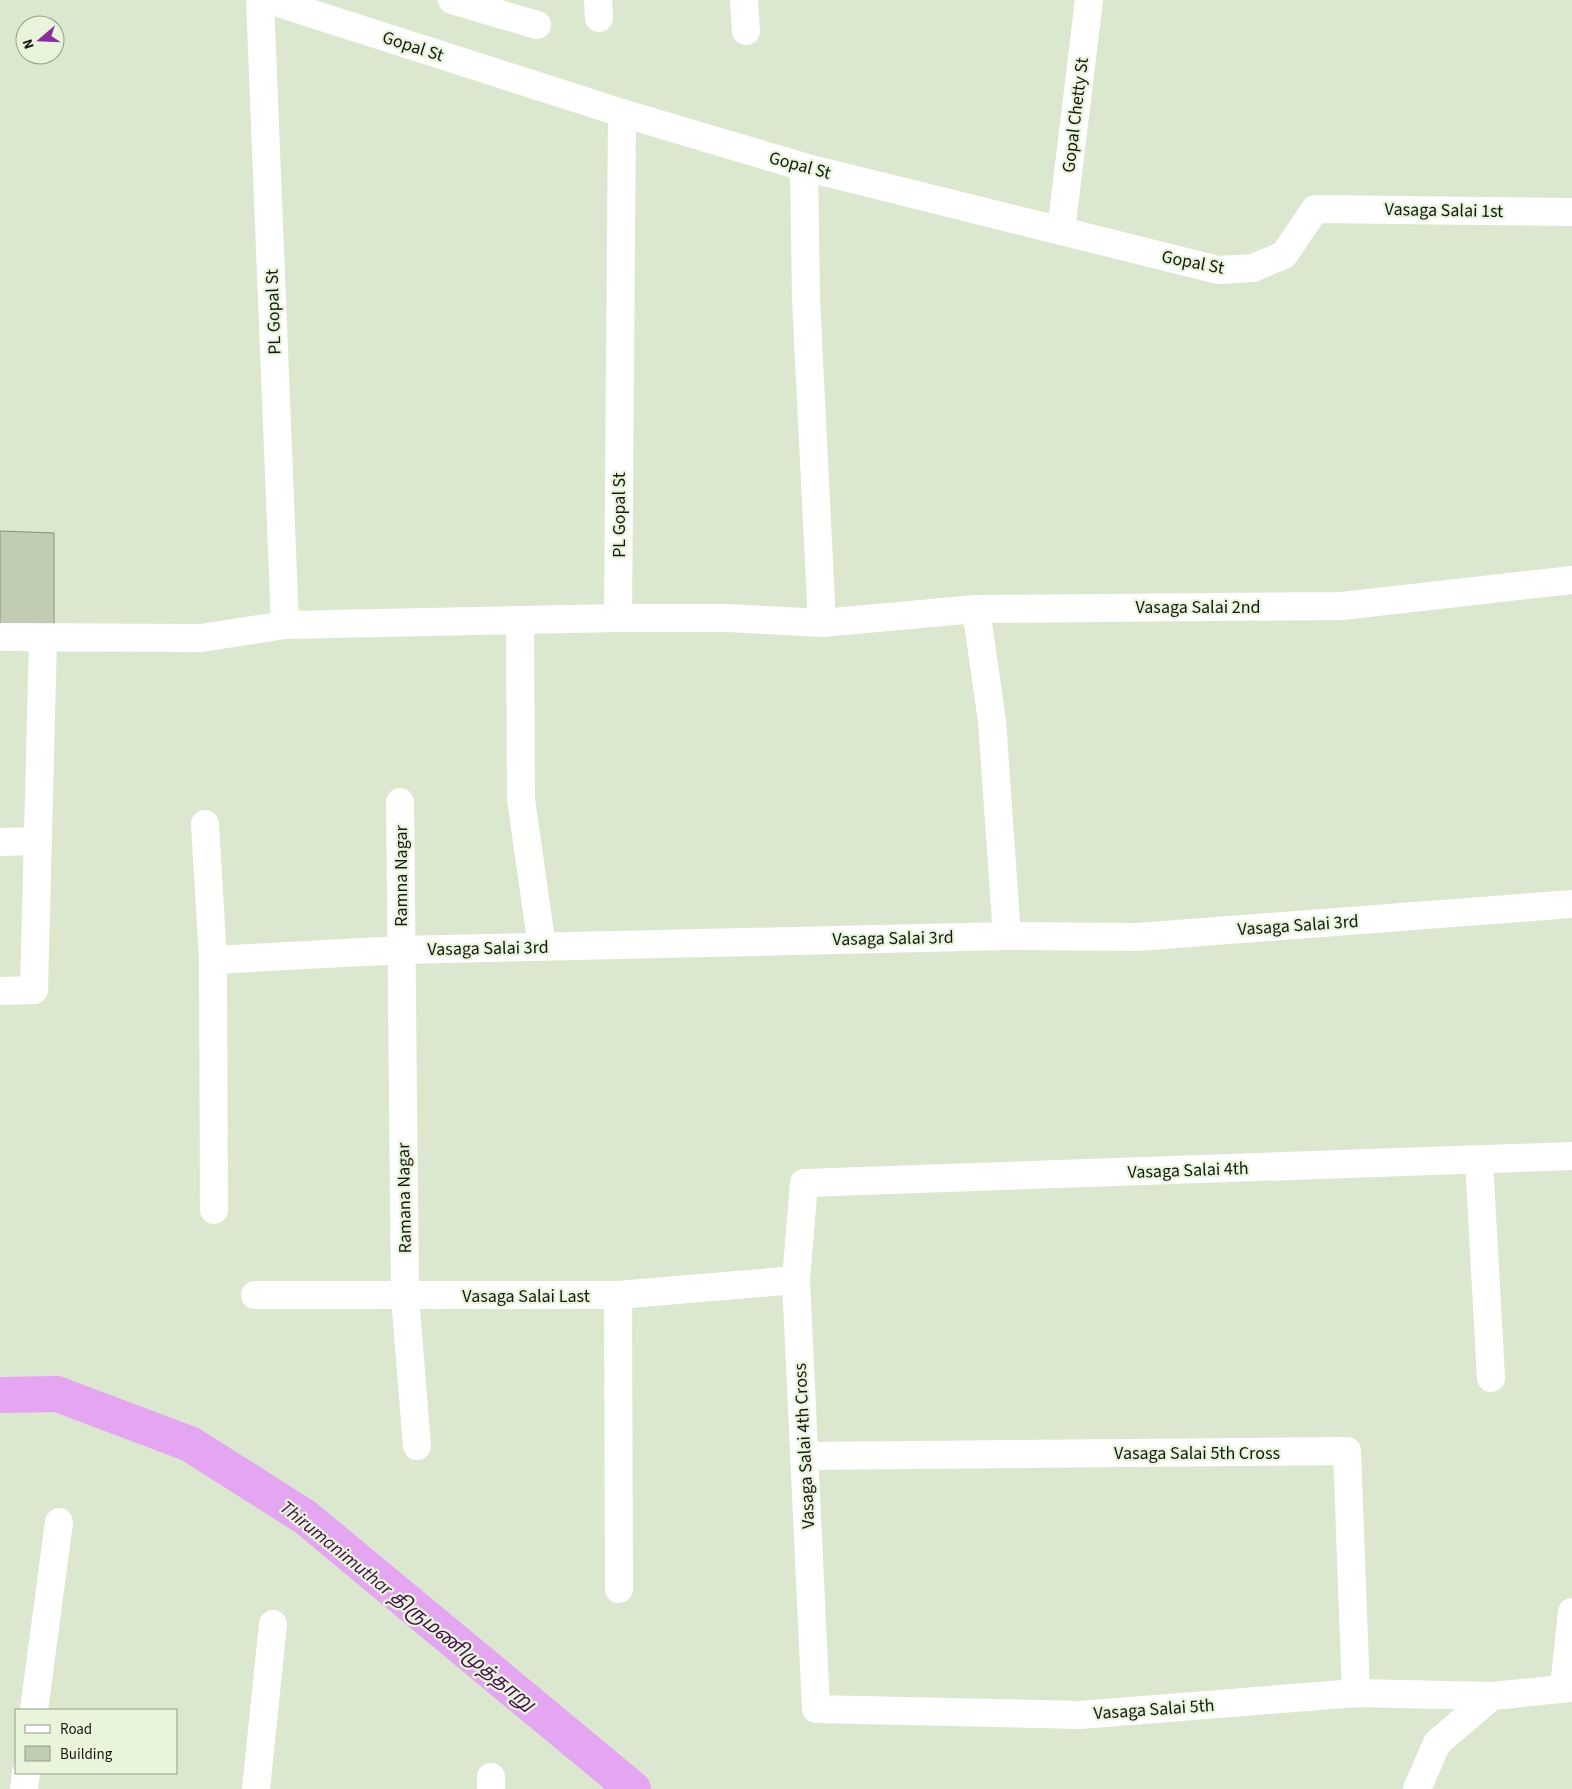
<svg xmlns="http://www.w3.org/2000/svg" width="1572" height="1789" font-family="'Source Sans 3','Noto Sans Tamil',sans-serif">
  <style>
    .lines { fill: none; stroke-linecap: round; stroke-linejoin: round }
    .canal { stroke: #e4a6f0; stroke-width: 36 }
    .building { fill: #c0cdb4; stroke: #86917b; filter: url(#shadow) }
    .minor { stroke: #fff; stroke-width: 28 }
    .labels { text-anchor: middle; stroke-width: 4.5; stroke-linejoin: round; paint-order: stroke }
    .street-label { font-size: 18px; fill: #151911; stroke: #e8f5dc }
    .water-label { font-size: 19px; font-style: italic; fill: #450d50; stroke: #e8f5dc }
  </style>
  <defs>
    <filter id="shadow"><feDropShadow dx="-4.5" dy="4.5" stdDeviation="1" flood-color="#0004"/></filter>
  </defs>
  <rect width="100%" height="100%" fill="#dbe8cf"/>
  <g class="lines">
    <path class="canal" d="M0 1395 57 1394 190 1444 305 1517 633 1789"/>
  </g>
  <path class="building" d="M0 531 54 533V625L0 624Z"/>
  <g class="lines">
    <path class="minor" d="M260 0 285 625
      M269 0 622 113 804 167 1218 270 1253 268 1284 255 1315 209 1572 212
      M452 0 537 25
      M598 0 599 18
      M744 0 746 31
      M804 167 806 299 822 623
      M1061 231 1089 0
      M976 609 992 721 1007 936
      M618 618 622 113
      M520 620 521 799 542 947
      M0 637 201 638 285 625 618 618H728L822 623 976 609 1342 606 1572 580
      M400 802 405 1297 417 1446
      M205 824 213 960 214 1210
      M0 842 38 841
      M213 960 402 950 1007 936 1138 937 1572 904
      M0 991 34 990 43 639
      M1479 1161 1491 1378
      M255 1295H618L796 1280
      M618 1295 619 1589
      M806 1456 1347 1451 1356 1693
      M1564 1687 1572 1612
      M1492 1696 1356 1693 1080 1715 816 1709 796 1280 804 1183 1572 1156
      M34 1710 59 1522
      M24 1789 26 1773
      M256 1789 273 1624
      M491 1789V1777
      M1417 1789 1437 1743 1492 1696 1572 1688"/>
  </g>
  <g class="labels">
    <g class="street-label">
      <text transform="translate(413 46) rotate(18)" y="6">Gopal St</text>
      <text transform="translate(1075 115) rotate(-83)" y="6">Gopal Chetty St</text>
      <text transform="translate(800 165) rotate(15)" y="6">Gopal St</text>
      <text transform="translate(1444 210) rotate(1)" y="6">Vasaga Salai 1st</text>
      <text transform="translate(1193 262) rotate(11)" y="6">Gopal St</text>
      <text transform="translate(273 312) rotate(-92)" y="6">PL Gopal St</text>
      <text transform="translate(619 515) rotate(-90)" y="6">PL Gopal St</text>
      <text x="1198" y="613">Vasaga Salai 2nd</text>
      <text transform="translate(401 876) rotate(-90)" y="6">Ramna Nagar</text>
      <text transform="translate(1298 925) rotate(-4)" y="6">Vasaga Salai 3rd</text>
      <text transform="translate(893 938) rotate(-1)" y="6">Vasaga Salai 3rd</text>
      <text transform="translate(488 948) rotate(-1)" y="6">Vasaga Salai 3rd</text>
      <text transform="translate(1188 1170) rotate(-2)" y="6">Vasaga Salai 4th</text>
      <text transform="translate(404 1198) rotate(-91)" y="6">Ramana Nagar</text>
      <text x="526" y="1302">Vasaga Salai Last</text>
      <text transform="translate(804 1446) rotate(-93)" y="6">Vasaga Salai 4th Cross</text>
      <text x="1197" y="1459">Vasaga Salai 5th Cross</text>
      <text transform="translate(1154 1709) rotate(-4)" y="6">Vasaga Salai 5th</text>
    </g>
    <g class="water-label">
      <text transform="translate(408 1605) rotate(39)" y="7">Thirumanimuthar திருமணிமுத்தாறு</text>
    </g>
  </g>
  <rect x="15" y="1709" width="162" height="65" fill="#e8f5dc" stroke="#949d8b"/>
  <rect x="25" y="1725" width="25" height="8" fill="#ffffff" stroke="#949d8b"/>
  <text x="60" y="1734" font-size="15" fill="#151911">Road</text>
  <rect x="25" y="1746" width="25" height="15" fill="#c0cdb4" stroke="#949d8b"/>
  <text x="60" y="1759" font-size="15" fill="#151911">Building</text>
  <g transform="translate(40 40) rotate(251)"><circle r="24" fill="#e8f5dc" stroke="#949d8b"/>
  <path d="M0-4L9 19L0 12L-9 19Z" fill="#892e9a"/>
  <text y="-8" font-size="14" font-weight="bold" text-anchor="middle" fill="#151911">N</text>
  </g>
</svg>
